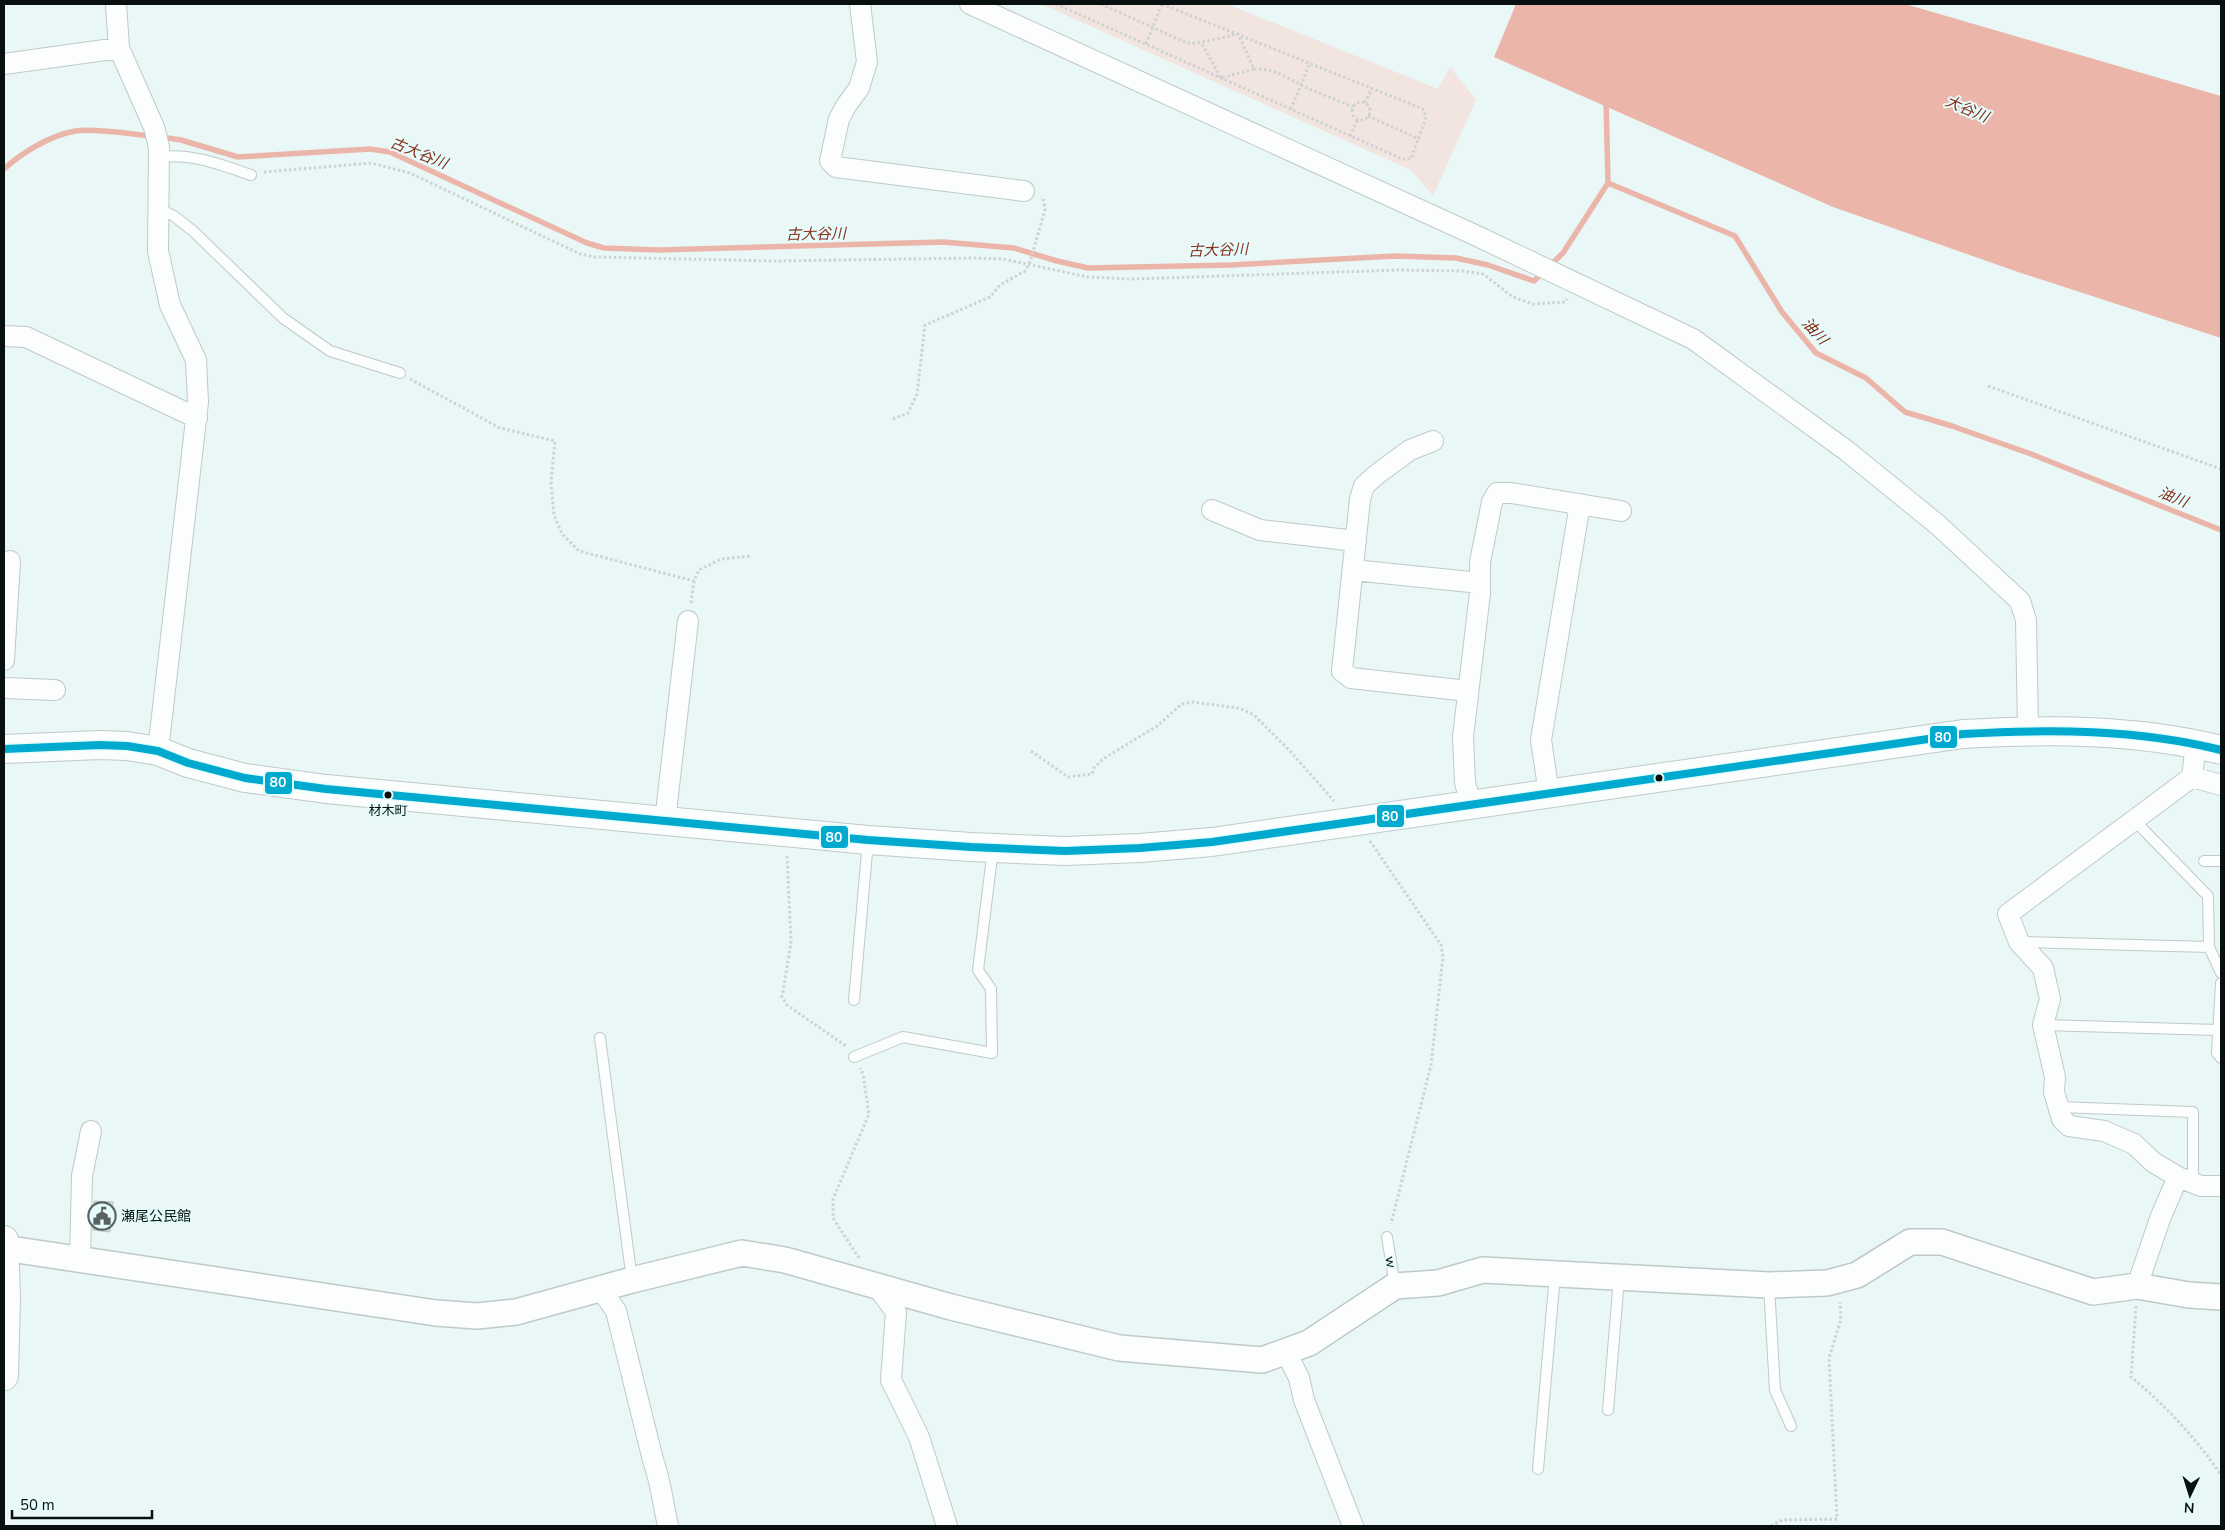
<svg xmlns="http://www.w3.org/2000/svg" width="2225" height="1530" font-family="'Nunito Sans','Noto Sans JP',sans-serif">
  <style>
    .green { fill: #f2e5e0 }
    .water { fill: #ebb6a9 }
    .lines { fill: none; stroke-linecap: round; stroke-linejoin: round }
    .stream { stroke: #ebb6a9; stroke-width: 5.5 }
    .building { fill: #cbd5d5; stroke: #bbc6c6 }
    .service-casing { stroke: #bfc9c9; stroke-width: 12 }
    .minor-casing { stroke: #bfc9c9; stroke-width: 22 }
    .tertiary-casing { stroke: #bfc9c9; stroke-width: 28 }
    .secondary-casing { stroke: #bfc9c9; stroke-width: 30 }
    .path { stroke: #ced2d2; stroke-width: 3; stroke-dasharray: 2.5 2.5; stroke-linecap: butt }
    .service { stroke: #fcfefe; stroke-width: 10 }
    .minor { stroke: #fcfefe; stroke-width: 20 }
    .tertiary { stroke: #fcfefe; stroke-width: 25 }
    .secondary { stroke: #fcfefe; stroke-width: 28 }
    .bus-1-casing { stroke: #e4fdfc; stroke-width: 11 }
    .bus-1 { stroke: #00a9ce; stroke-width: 8 }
    .bus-dot { fill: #081110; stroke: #e4fdfc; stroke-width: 2 }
    .labels { text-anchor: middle; stroke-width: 4; stroke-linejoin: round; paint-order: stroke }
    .bus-label { font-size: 13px; fill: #081110; stroke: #e4fdfc }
    .poi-label { font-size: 14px; fill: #081110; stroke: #e4fdfc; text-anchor: start }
    .street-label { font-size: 14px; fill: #081110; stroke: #e4fdfc }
    .water-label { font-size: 15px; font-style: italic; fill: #8b2d18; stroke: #e4fdfc }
    .line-badge { stroke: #e4fdfc; stroke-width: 2 }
    .badge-label { font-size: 14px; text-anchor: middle; font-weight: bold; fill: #fff }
  </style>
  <rect width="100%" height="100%" fill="#eaf7f7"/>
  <path class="green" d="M1041 4H1227L1438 89 1450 67 1476 100 1433 196 1411 170Z"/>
  <path class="water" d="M1516 4H1905L2221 96V338L2018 272 1833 207 1494 57Z"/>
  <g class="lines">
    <path class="stream" d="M1606 100 1608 183
      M161 137 181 140 238 157 370 149 390 152 587 243 604 248 659 250 943 242 1014 248 1057 261 1088 268 1230 265 1395 256 1456 258 1488 265 1534 281 1563 253 1608 183
      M4 169C23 152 49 136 75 131 96 128 130 134 152 136
      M1608 183 1735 236 1782 312 1816 353 1866 378 1905 412 1952 426 2031 454 2221 530"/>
  </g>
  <path class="building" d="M94 1201 113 1202 110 1232 93 1230Z"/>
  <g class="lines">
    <g class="service-casing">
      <path id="service" d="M160 157C192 153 221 165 251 175
        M157 208 174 216 193 231 283 318 330 351 400 373
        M2134 820 2208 896 2209 947 2221 973
        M2204 861H2221
        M2020 942 2209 947
        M2221 983 2217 1053 2221 1058
        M854 1000 868 841
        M2043 1025 2218 1030
        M600 1038 632 1280
        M854 1057 903 1037 992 1053 991 989 978 970 993 849
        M2058 1107 2193 1112V1182
        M1387 1237 1395 1285
        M1769 1286 1775 1390 1791 1426
        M1608 1410 1619 1278
        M1538 1469 1555 1274"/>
    </g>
    <g class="minor-casing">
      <path id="minor" d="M116 4 119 48 154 127 159 147 158 251 170 305 196 360 198 402 158 751
        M860 4 867 62 859 88 846 106 839 119 830 161 836 167 1024 191
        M970 4 1477 236 1693 339 1847 451 1938 525 2020 601 2026 620 2028 730
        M4 64 119 48
        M4 336 26 337 197 418
        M1433 441 1410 450 1376 475 1364 486 1360 499 1342 671 1351 678 1468 691
        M1212 510 1260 530 1356 541
        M1353 570 1480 583
        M4 660 10 561
        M4 688 55 690
        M2196 744 2192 777 2008 914 2019 942 2043 968 2050 999 2043 1025 2055 1077 2054 1092 2062 1119 2069 1126 2104 1131 2134 1144 2153 1162 2178 1177 2201 1186H2221
        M2192 777 2221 785
        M1549 794 1541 740 1580 504
        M1471 806 1465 782 1463 737 1480 593V562L1492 502 1497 493H1511L1621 511
        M665 821 688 621
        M80 1259 82 1176 91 1131
        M876 1285 896 1312 891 1380 919 1437 947 1526
        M2137 1286 2161 1216 2178 1177
        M600 1288 616 1311 653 1460C661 1482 663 1504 668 1526
        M1286 1352 1299 1378 1304 1400 1353 1526"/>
    </g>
    <g class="tertiary-casing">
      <path id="tertiary" d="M4 1248 436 1313 477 1316 516 1312 632 1280 742 1253 785 1260 951 1307 1119 1348 1262 1360 1309 1343 1395 1286 1438 1283 1483 1270 1769 1285 1827 1283 1857 1275 1910 1242H1942L2093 1292 2137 1286 2189 1295 2221 1297"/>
    </g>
    <g class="secondary-casing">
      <path id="secondary" d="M4 749 100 745 127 746 158 751 188 763 245 778 326 789 868 840 971 847 1065 851 1140 848 1212 842 1963 734C2049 729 2137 729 2221 750
        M4 1240 6 1296 4 1376"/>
    </g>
    <path class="path" d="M1056 4 1402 159H1411L1426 117 1423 109 1162 4
      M1101 4 1187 43C1203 44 1222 37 1238 34L1254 69 1221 78 1201 42
      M1146 44 1162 4
      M1254 69C1275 68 1291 80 1309 89 1324 95 1339 101 1353 107
      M1352 111a9 9 0 1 1 18 0a9 9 0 1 1-18 0Z
      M1365 103 1372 88
      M1291 109 1310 63
      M1368 116 1419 139
      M1350 136 1358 119
      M264 172 371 163 410 173 580 254 595 257 775 261 975 258 1003 259 1088 277 1132 279 1399 270 1462 271 1483 274 1513 297 1533 304 1565 302 1567 299
      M410 379 500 428 555 441 551 482 554 515 562 534 579 551 694 581
      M1988 386 2221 469
      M893 419 908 413 917 394 925 325 990 297 1000 285 1025 271 1030 262 1045 210 1043 198 1041 197
      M691 603 694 581 699 570 721 559 751 556
      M1031 751 1068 777 1092 774 1094 768 1103 759 1157 726 1182 704 1192 702 1239 708 1254 715 1290 751 1334 801
      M1370 841 1441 945 1443 957 1431 1065 1391 1224
      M787 856 791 943 782 997 787 1005 846 1046
      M859 1258 833 1218V1199L869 1114 863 1074 860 1068
      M2136 1306 2131 1377C2165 1405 2196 1438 2221 1475
      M1771 1526 1782 1520 1837 1519 1829 1358 1841 1319 1840 1302"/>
    <use href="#service" class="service"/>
    <use href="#minor" class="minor"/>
    <use href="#tertiary" class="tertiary"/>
    <use href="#secondary" class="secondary"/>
    <g class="bus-1-casing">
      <path id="bus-1" d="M4 749 100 745 127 746 158 751 188 763 245 778 326 789 868 840 971 847 1065 851 1140 848 1212 842 1963 734C2049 729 2137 729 2221 750"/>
    </g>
    <use href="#bus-1" class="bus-1"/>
  </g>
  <defs>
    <g id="civic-ring" transform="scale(1.4375)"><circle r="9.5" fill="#e4fdfc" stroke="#576261" stroke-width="1.5"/><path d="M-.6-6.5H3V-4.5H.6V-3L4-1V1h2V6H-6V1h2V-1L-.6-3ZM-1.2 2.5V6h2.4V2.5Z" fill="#576261"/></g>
  </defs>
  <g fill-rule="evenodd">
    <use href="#civic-ring" x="102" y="1216"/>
  </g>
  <g class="bus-dot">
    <circle cx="1659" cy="778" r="4.5"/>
    <circle cx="388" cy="795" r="4.5"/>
  </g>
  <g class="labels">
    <g class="bus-label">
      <text x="388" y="815">材木町</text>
    </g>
    <g class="poi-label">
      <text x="121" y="1221">瀬尾公民館</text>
    </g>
    <g class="street-label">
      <text transform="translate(1391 1262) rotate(81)" y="5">w</text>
    </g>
    <g class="water-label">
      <text transform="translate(1967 109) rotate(23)" y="5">大谷川</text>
      <text transform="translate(419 153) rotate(22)" y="5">古大谷川</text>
      <text transform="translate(816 234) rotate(-1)" y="5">古大谷川</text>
      <text transform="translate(1218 250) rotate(-2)" y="5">古大谷川</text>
      <text transform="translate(1815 331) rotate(47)" y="5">油川</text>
      <text transform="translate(2173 497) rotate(22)" y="5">油川</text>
    </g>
  </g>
  <g class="line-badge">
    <rect x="1929" y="725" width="29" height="24" rx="5" fill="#00a9ce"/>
    <rect x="264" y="771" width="29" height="24" rx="5" fill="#00a9ce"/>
    <rect x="1376" y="804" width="29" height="24" rx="5" fill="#00a9ce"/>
    <rect x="820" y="825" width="29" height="24" rx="5" fill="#00a9ce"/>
  </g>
  <g class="badge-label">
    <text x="1943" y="742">80</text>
    <text x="278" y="787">80</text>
    <text x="1390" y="821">80</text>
    <text x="834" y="842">80</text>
  </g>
  <rect width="2225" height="1530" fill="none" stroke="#081110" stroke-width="10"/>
  <g transform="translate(2190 1495) rotate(184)" stroke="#e4fdfc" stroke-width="4" paint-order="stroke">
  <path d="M0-4L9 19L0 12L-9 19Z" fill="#081110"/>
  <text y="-8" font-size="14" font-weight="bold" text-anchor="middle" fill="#081110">N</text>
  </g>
  <path d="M12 1510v8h140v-8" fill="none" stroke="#081110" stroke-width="2.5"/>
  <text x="20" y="1510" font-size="15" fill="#081110" stroke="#e4fdfc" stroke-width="4" paint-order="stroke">50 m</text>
</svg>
